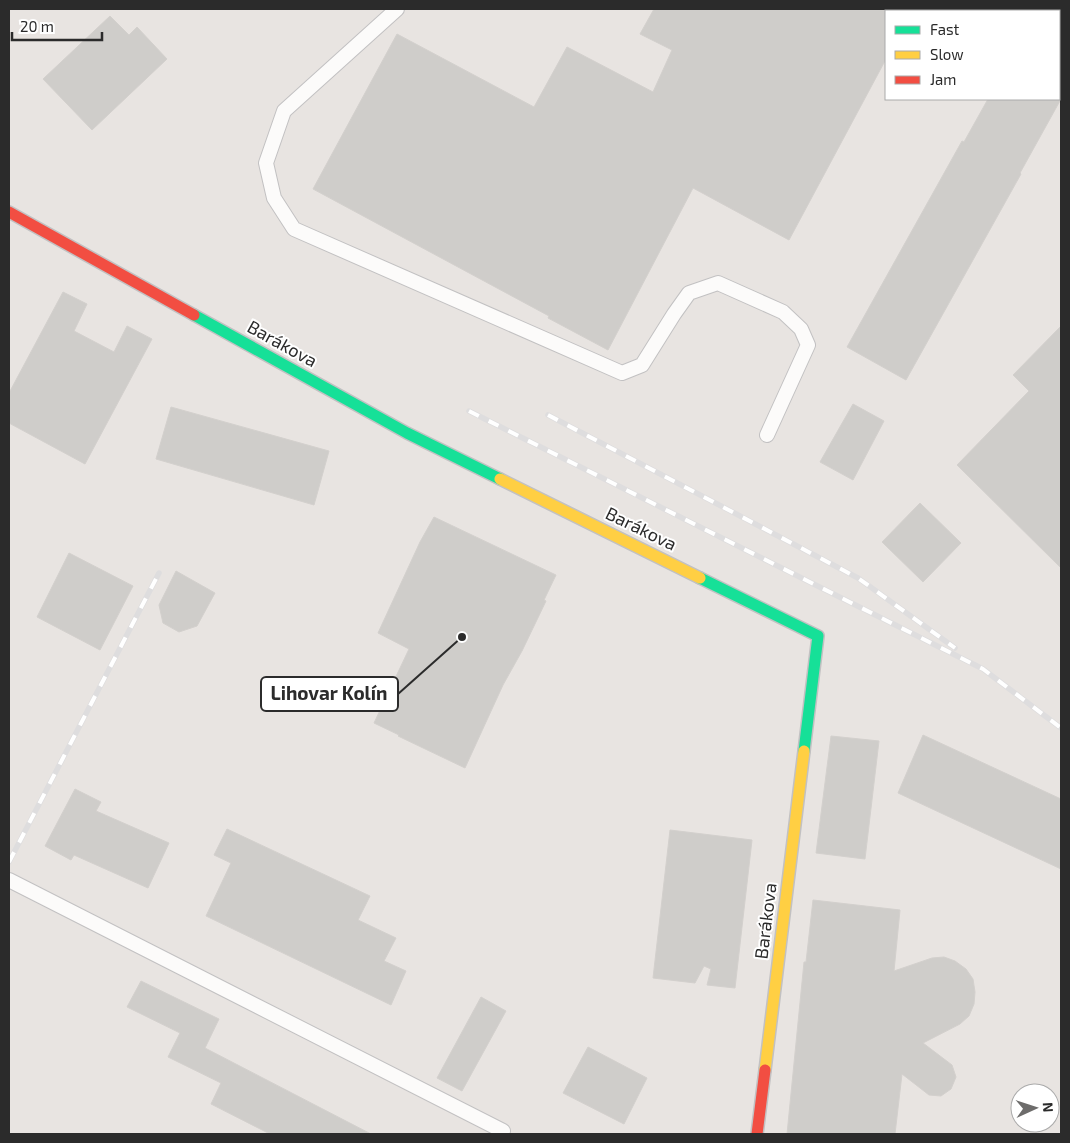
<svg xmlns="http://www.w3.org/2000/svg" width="1070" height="1143" font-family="'Exo 2',sans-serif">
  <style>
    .building { fill: #cfcdca; stroke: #d3d0cd }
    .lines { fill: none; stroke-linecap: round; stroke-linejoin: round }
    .lane-casing { stroke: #c2c1c2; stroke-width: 16 }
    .fast-casing { stroke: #c2c1c2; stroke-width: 14 }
    .slow-casing { stroke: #c2c1c2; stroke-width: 14 }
    .jam-casing { stroke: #c2c1c2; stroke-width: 14 }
    .lane { stroke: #fcfbfa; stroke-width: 14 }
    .fast { stroke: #16e098; stroke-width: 11 }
    .slow { stroke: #ffcf43; stroke-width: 11 }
    .jam { stroke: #f24e42; stroke-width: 11 }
    .rail-casing { stroke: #deddde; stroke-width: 5.5 }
    .rail { stroke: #fff; stroke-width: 4; stroke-dasharray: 11; stroke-linecap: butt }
    .labels { text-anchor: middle; stroke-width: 4; stroke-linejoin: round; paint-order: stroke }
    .street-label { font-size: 18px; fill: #2b2b2b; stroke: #fff }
    .leader { fill: none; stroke: #2b2b2b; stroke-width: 2 }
    .callout-dot { fill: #2b2b2b; stroke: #fff; stroke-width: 2 }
    .callout { fill: #fff; stroke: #2b2b2b; stroke-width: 2 }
    .callout-label { font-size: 19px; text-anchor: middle; font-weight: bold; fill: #2b2b2b }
  </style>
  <rect width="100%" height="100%" fill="#e8e4e1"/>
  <path class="building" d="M654 9H886V59L789 240 693 188 608 350 548 318 549 316 313 189 397 34 534 107 567 47 653 92 672 50 640 34Z
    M110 16 129 35 137 27 167 59 92 130 43 79Z
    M988 99H1061L1020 173 1021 174 906 380 847 347 962 141 964 142Z
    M63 292 87 304 74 331 114 352 127 326 152 339 85 464 9 423V393Z
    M1061 326V568L957 465 1029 391 1013 375Z
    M853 404 884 421 853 480 820 462Z
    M171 407 329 451 314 505 156 459Z
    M920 503 961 543 923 582 882 542Z
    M434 517 556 575 544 600 546 601 522 651 503 685 465 768 398 736 399 735 374 723 409 649 378 633 420 542Z
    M69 553 133 586 100 650 37 617Z
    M176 571 215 593 197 626 179 632 163 623 159 605Z
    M923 735 1061 799V869L898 793Z
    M831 736 879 741 865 859 816 853Z
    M75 789 101 802 96 811 169 843 148 888 74 855 71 860 45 846Z
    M227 829 370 896 358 920 396 938 384 961 406 971 391 1005 206 916 231 863 214 855Z
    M670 830 752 840 735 988 707 985 711 969 704 966 695 983 653 978Z
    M813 900 900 910 894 971 932 958 944 957 955 961 966 969 973 979 975 992 974 1004 969 1016 960 1024 923 1043 952 1065 956 1077 951 1089 941 1096 929 1095 902 1074 895 1134H787L804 962H806Z
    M141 981 219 1019 205 1048 371 1134H270L211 1104 221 1083 168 1057 180 1033 127 1007Z
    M481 997 506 1011 462 1091 437 1078Z
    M588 1047 647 1078 624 1124 563 1093Z"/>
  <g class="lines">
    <g class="lane-casing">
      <path id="lane" d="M397 9 284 111 266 163 274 198 294 229 622 373 642 365 674 314 689 293 718 283 783 312 801 329 808 345 767 435
        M9 880 503 1131 501 1134"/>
    </g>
    <g class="fast-casing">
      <path id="fast" d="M194 315 407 433 500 479
        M700 578 818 636 804 751"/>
    </g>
    <g class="slow-casing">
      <path id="slow" d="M500 479 700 578
        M765 1070 804 751"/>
    </g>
    <g class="jam-casing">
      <path id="jam" d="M9 212 194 315
        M757 1134 765 1070"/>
    </g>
    <use href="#lane" class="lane"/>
    <use href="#fast" class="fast"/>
    <use href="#slow" class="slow"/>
    <use href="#jam" class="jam"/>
    <g class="rail-casing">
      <path id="rail" d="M469 411 983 669 1061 728
        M548 415 858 578 955 648
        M9 862 159 573"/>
    </g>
    <use href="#rail" class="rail"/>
  </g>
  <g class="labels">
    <g class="street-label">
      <text transform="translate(282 344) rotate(29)" y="6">Barákova</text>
      <text transform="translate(641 529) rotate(26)" y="6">Barákova</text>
      <text transform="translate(766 921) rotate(-83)" y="6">Barákova</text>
    </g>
  </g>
  <path class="leader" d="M462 637L398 694"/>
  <circle class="callout-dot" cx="462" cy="637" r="5"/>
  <rect class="callout" x="261" y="677" width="137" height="34" rx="5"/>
  <g class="callout-label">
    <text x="329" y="700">Lihovar Kolín</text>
  </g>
  <rect width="1070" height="1143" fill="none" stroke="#2b2b2b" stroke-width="20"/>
  <rect x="885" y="10" width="175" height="90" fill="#ffffff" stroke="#aaaaaa"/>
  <rect x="895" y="26" width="25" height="8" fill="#16e098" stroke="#aaaaaa"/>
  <text x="930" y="35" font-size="15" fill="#2b2b2b">Fast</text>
  <rect x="895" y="51" width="25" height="8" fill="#ffcf43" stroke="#aaaaaa"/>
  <text x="930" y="60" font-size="15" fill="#2b2b2b">Slow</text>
  <rect x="895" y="76" width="25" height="8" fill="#f24e42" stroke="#aaaaaa"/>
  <text x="930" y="85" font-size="15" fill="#2b2b2b">Jam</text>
  <g transform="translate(1035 1108) rotate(87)"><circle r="24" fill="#ffffff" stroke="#aaaaaa"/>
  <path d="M0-4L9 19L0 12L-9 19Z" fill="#6d6c6b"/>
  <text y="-8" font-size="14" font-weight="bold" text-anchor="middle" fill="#2b2b2b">N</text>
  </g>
  <path d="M12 32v8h90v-8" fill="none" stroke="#2b2b2b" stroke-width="2.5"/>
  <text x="20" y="32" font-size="15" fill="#2b2b2b" stroke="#ffffff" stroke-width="4" paint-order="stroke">20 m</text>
</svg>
